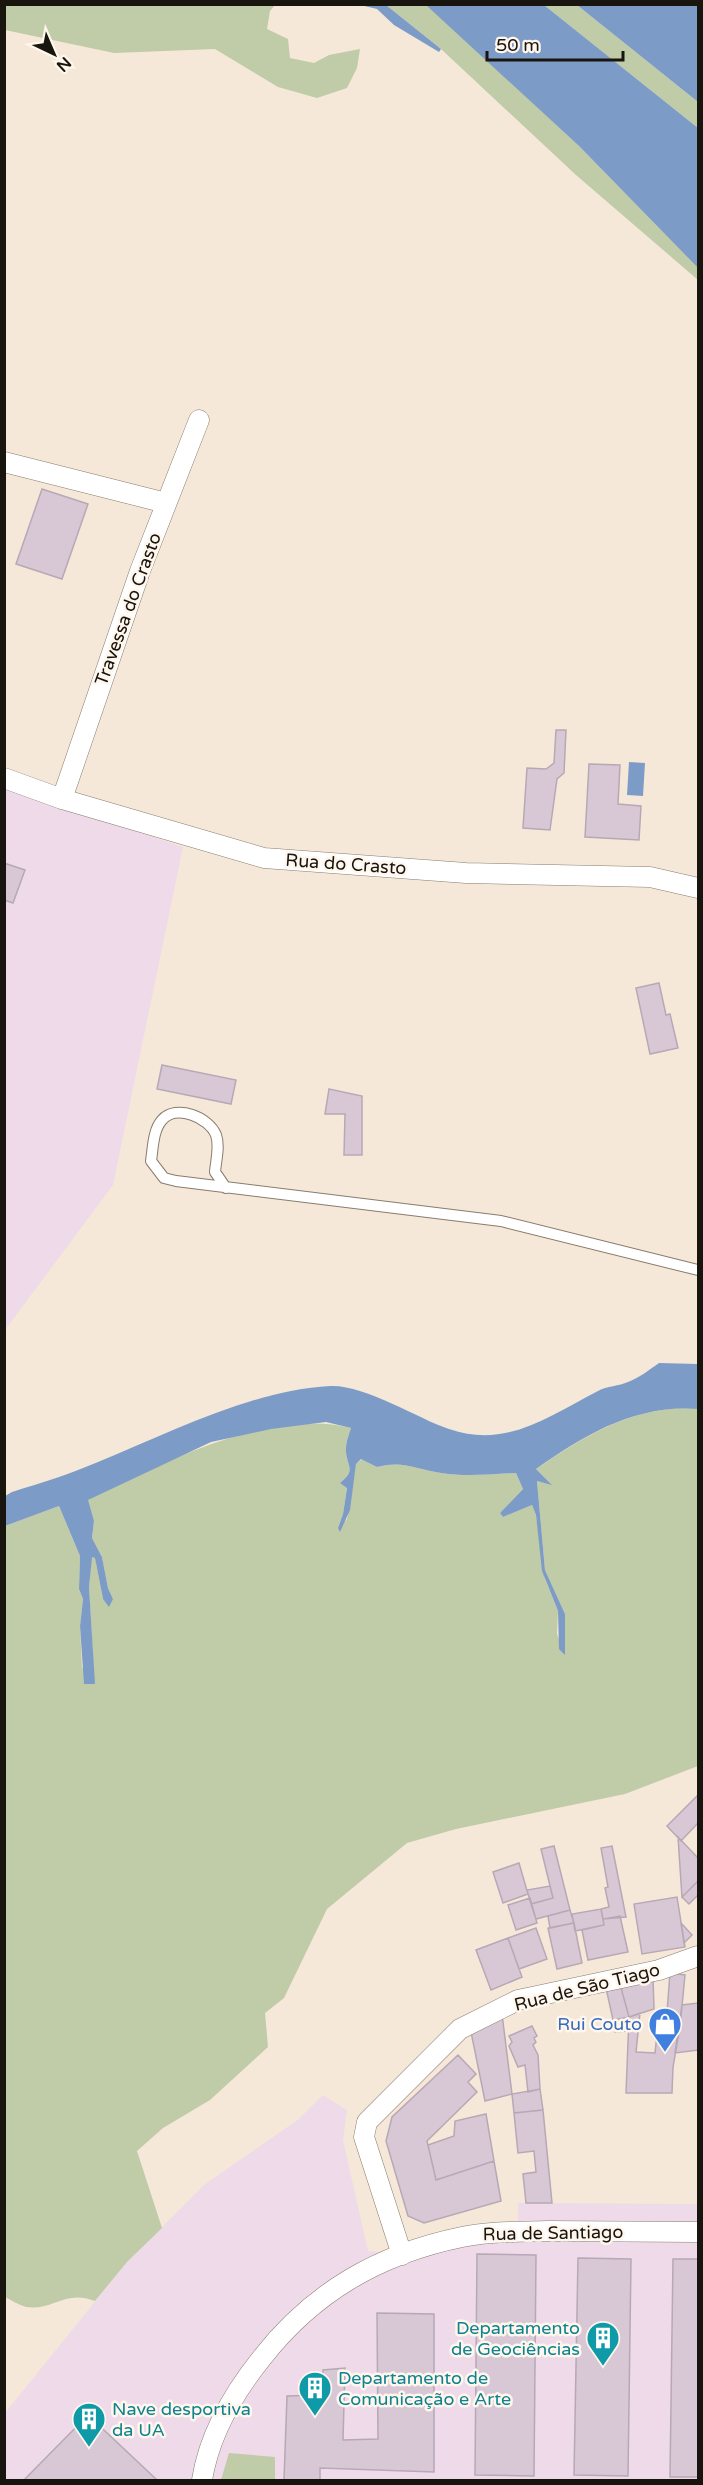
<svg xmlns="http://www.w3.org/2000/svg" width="703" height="2485" font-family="'Varela Round',sans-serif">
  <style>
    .education { fill: #eedae9 }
    .green { fill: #c0cba7 }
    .water { fill: #7c9cc7 }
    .building { fill: #d8c8d6; stroke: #b7a8b6; stroke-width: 1.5 }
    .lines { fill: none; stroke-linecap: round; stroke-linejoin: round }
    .service-casing { stroke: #887c6e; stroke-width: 12 }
    .minor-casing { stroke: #887c6e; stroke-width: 21 }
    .service { stroke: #fff; stroke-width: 10 }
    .minor { stroke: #fff; stroke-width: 20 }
    .labels { text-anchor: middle; stroke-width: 5; stroke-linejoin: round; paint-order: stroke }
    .street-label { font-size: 18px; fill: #18140e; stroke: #fff6ed }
    .shop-label { font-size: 18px; fill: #366cbe; stroke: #fff6ed; text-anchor: end }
    .culture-label { font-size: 18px; fill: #0d838f; stroke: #fff6ed; text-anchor: start }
  </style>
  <rect width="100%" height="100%" fill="#f6e8d8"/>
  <path class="education" d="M5 787 183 847 113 1185 5 1330Z
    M323 2095 347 2110 343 2140 368 2251 402 2254 518 2223V2203L698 2204V2480H5V2413L127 2262 204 2185 299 2119Z"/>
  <path class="green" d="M4 5H275L270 11 267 29 288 39 290 58 314 63 329 55 360 49 357 68 347 88 317 98 278 87 215 49 114 53 5 30Z
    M386 5H426L430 7 579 146 698 268V280L576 175 441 49Z
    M544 5H577L698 102V128Z
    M698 1409V1766L625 1794 456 1829 407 1843 327 1909 284 1998 265 2013 268 2047 210 2100 163 2128 137 2151 162 2228 127 2262 95 2301C65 2289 53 2311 26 2307 19 2305 11 2300 5 2297V1526L59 1506 80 1556 79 1589 83 1599 80 1626 82 1667 85 1673 93 1656 89 1587 91 1557H95L103 1599H113L108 1588 102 1557 92 1538 94 1521 87 1500C160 1464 268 1407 351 1428 349 1434 346 1441 346 1448 345 1465 358 1468 340 1483L347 1487 343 1514 338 1528 347 1519 356 1464 362 1459 377 1467C403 1460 415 1469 441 1473 466 1477 491 1474 516 1473L523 1489 500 1513 503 1517 532 1505 536 1515 545 1579 558 1611 557 1634 565 1655V1614L545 1570 537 1481 551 1484 536 1469C586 1435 635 1404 698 1409Z
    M229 2453 275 2457V2480H221Z"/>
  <path class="water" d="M360 5H386L441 49 439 52 394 25 377 9Z
    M426 5H544L698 128V268L579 146Z
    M577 5H698V102Z
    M629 762 645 763 643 796 627 795Z
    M659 1363 698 1364V1409C637 1404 585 1434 536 1469L552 1485 537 1481 545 1570 565 1614V1655L559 1649 558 1611 542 1571 536 1515 532 1505 503 1517 500 1513 523 1489 516 1473C491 1474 466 1477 441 1473 415 1469 403 1460 377 1467L361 1459 356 1464 350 1510 340 1532 338 1528 343 1514 347 1488 340 1483C358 1469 345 1465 346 1448 346 1442 349 1434 351 1428L326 1422 271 1429 211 1442 88 1500 94 1521 92 1538 102 1557 108 1588 113 1599 109 1607 103 1599 95 1558 92 1557 89 1587 95 1684H84L80 1626 83 1599 79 1589 80 1556 59 1506 5 1526V1496L12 1492C41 1483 70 1474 98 1462 169 1433 252 1390 330 1386 363 1384 417 1418 449 1429 507 1449 549 1416 598 1391 607 1386 619 1386 628 1382 639 1378 649 1370 659 1363Z"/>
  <path class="building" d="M42 489 88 504 62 579 16 564Z
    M556 730H566L564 773 557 779 550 830 523 828 527 768 546 769 554 763Z
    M589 764 620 765 618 804 641 806 639 840 585 837Z
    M4 863 25 870 13 903 4 900Z
    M659 983 666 1015 670 1014 678 1048 650 1054 636 988Z
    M162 1065 236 1080 231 1104 157 1089Z
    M329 1089 362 1096V1155H344L345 1114H325Z
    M698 1795V1823L681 1841 667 1826Z
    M678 1837 698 1858V1881L682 1897Z
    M554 1846 570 1910 536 1919 531 1904 553 1898 541 1849Z
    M612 1846 626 1917 603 1919 601 1909 609 1907 605 1888 608 1887 601 1848Z
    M519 1863 528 1894 503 1903 493 1872Z
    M698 1881V1895L689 1904 682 1897Z
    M550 1886 553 1898 531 1904 527 1890Z
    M677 1897 685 1947 642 1954 634 1904Z
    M530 1898 537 1923 516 1930 508 1905Z
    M601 1909 604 1925 575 1931 572 1914Z
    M570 1910 574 1923 550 1928 548 1916Z
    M620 1916 628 1952 588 1960 582 1930 604 1925 603 1919Z
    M574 1923 582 1963 557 1969 548 1928Z
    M681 1923 692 1935 684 1943Z
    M536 1928 547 1959 519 1969 508 1938Z
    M508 1938 522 1977 491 1990 476 1950Z
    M670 1973 685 1975 680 2027 666 2025Z
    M653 1978 654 2009 629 2017 620 1984Z
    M620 1984 629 2017 613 2020 606 1988Z
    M698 2003V2050L675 2053 682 2005Z
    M640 2013 636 2052 655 2053 658 2025 680 2027 673 2067 672 2093H626L629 2017Z
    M502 2014 512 2094 485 2101 471 2032Z
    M629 2017 628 2031 615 2032 613 2020Z
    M532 2026 537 2036 534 2038 536 2042 533 2045 538 2055 540 2089 528 2092 525 2065 518 2067 509 2046 512 2042 509 2036Z
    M458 2055 476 2074 468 2082 477 2092 427 2141 436 2180 494 2161 501 2201 424 2223 408 2216 386 2141 392 2117Z
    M540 2089 543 2110 514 2113 512 2094Z
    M543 2110 552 2203H526L523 2174 536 2172 534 2151 518 2153 514 2113Z
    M486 2114 494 2161 436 2180 428 2145 454 2136 455 2121Z
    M477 2254 536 2255 534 2476 475 2475Z
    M578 2258 631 2259 628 2476 574 2475Z
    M673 2259H698V2477H670Z
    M377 2313 434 2314V2472L320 2468V2480H284L287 2396 323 2395V2370L345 2368 343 2440 378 2439Z
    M88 2415 157 2480H24Z"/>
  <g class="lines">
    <g class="service-casing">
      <path id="service" d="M226 1188 215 1172C216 1160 220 1146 216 1135 209 1117 176 1104 162 1120 153 1130 153 1148 151 1161L164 1178 176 1181 501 1221 698 1270"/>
    </g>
    <g class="minor-casing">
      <path id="minor" d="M4 462 166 503
        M4 778 62 799 264 858 466 873 650 877 698 888
        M62 799 140 571 199 420
        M402 2255 364 2137 367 2122 460 2029 518 2000 659 1970 698 1956
        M202 2480C209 2436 233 2394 261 2359 313 2292 379 2254 462 2237 490 2231 520 2232 548 2231 598 2231 648 2232 698 2232"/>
    </g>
    <use href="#service" class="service"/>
    <use href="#minor" class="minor"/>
  </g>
  <defs>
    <g id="shop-pin" transform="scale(1.725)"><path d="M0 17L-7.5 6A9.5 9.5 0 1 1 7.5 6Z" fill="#3f7fe0" stroke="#fff6ed"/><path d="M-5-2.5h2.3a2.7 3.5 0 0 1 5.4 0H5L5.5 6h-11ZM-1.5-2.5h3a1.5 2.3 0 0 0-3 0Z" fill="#fff"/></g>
    <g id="building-pin" transform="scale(1.725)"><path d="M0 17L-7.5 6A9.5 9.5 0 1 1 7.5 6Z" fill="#0f9aa8" stroke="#fff6ed"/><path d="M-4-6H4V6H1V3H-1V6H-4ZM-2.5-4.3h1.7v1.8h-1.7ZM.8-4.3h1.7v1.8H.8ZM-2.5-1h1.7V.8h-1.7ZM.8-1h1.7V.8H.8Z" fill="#fff"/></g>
  </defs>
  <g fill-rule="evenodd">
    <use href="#shop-pin" x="665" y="2024"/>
    <use href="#building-pin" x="603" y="2338"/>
    <use href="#building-pin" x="315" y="2388"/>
    <use href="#building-pin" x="89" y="2419"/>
  </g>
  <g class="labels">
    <g class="street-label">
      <text transform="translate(128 609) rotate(-70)" y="6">Travessa do Crasto</text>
      <text transform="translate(346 864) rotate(4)" y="6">Rua do Crasto</text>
      <text transform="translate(587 1987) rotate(-14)" y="6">Rua de São Tiago</text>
      <text transform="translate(553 2233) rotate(-1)" y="6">Rua de Santiago</text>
    </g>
    <g class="shop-label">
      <text x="642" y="2030">Rui Couto</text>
    </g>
    <g class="culture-label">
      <text x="580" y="2334" text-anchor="end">Departamento<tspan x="580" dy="21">de Geociências</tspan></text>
      <text x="338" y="2384">Departamento de<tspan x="338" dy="21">Comunicação e Arte</tspan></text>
      <text x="112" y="2415">Nave desportiva<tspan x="112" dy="21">da UA</tspan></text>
    </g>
  </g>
  <rect width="703" height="2485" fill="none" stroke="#18140e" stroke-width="12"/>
  <g transform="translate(54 54) rotate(136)" stroke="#fff6ed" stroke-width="4.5" paint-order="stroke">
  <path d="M0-4.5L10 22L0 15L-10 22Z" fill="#18140e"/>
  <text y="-9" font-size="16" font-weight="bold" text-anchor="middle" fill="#18140e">N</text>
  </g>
  <path d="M487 51v9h136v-9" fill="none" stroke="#18140e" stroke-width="3"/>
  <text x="496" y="51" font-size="18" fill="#18140e" stroke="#fff6ed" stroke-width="4.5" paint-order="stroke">50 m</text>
</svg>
